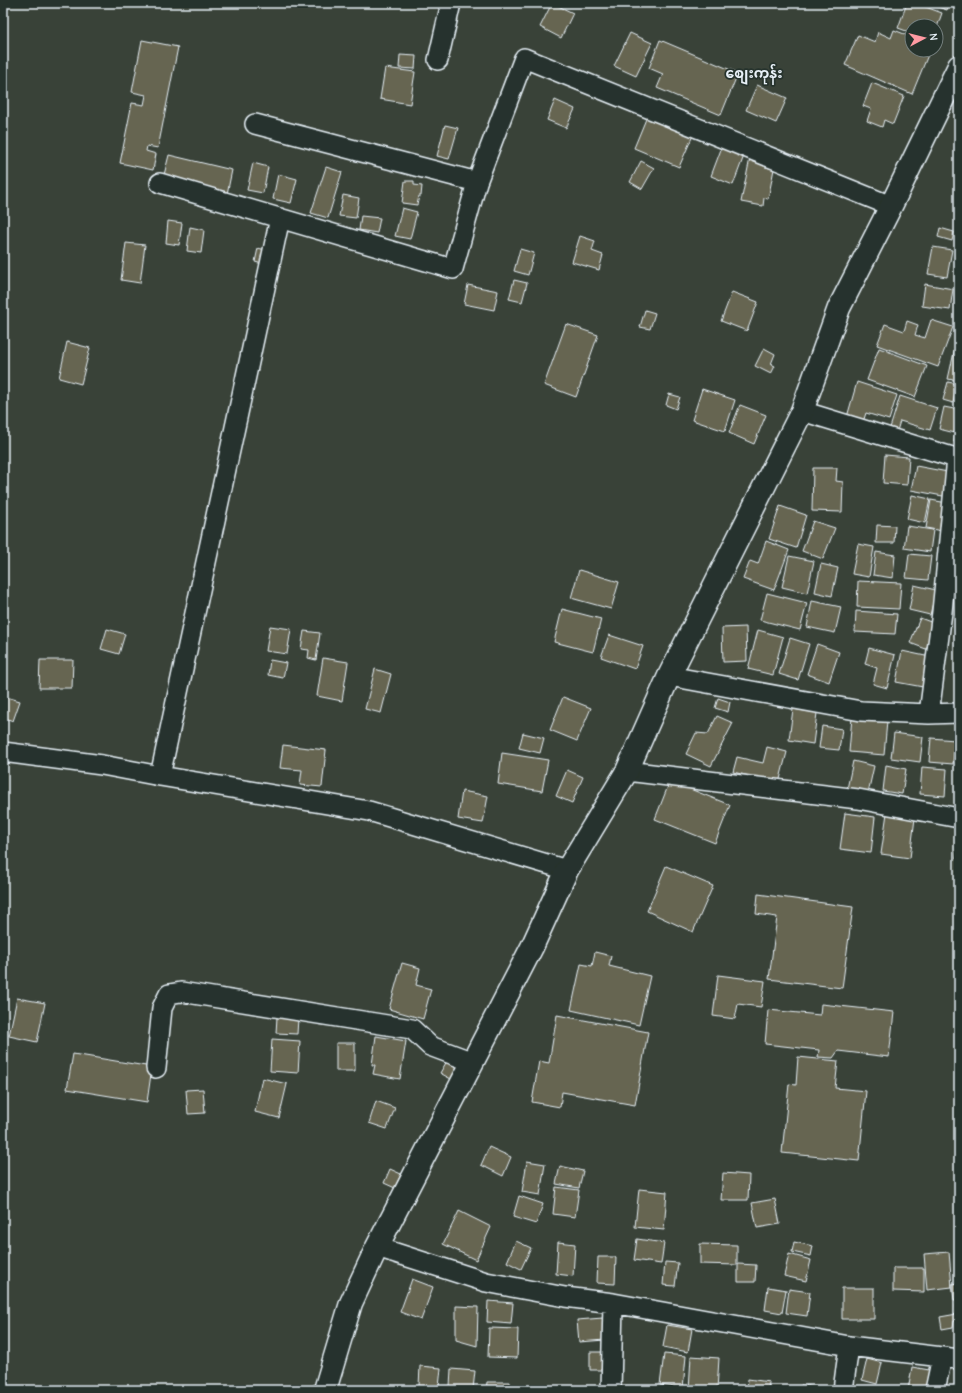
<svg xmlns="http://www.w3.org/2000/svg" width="962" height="1393" font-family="'Comic Neue','Noto Sans Myanmar',sans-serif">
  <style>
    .building { fill: #666551; stroke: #e8f1f8 }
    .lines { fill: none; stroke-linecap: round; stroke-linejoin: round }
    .street-casing { stroke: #e8f1f8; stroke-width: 22 }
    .secondary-casing { stroke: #e8f1f8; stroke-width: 25 }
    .street { stroke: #26332d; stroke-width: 19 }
    .secondary { stroke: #26332d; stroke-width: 22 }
    .labels { text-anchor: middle; stroke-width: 3.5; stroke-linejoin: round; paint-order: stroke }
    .quarter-label { font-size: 14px; font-weight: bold; fill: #e8f1f8; stroke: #26332d }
  </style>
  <rect width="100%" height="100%" fill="#394238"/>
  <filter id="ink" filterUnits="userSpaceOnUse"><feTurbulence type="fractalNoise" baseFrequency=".025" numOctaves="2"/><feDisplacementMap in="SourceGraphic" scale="8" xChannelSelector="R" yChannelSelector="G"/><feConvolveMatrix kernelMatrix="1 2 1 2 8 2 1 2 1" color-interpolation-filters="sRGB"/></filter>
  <g filter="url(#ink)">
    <path class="building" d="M552 3 573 13 561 38 540 27Z
      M907 3H915L942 13 936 30V26H912V33L898 28Z
      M925 3H949L947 10Z
      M894 30 912 37V50H930L912 94 845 65 858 35 875 42 878 32 891 38Z
      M630 33 652 43 636 76 614 66Z
      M142 40 178 47 158 148 147 146 146 151 156 154 153 170 120 163 132 103 144 105 146 95 132 92Z
      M660 40 738 73 721 115 657 88 663 74 649 68Z
      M400 55 416 56 415 69 399 68Z
      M385 68 415 72 410 104 380 99Z
      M872 83 904 96 893 124 884 120 882 127 867 121 871 109 863 106Z
      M757 85 787 98 776 123 746 110Z
      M555 100 575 109 566 128 547 120Z
      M648 114 694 133 679 167 634 148Z
      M445 125 458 128 449 159 437 156Z
      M723 144 745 153 733 185 711 176Z
      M169 155 232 170 227 194 163 179Z
      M750 158 767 162 765 167 774 169 768 199 764 198 763 206 741 202Z
      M641 161 654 168 642 189 630 182Z
      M253 163 268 167 263 193 247 190Z
      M326 167 342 172 328 218 311 213Z
      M278 174 297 179 291 203 273 199Z
      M405 181H414V185L422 186 421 196H419L417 205 402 203Z
      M343 195 359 198 356 218 339 216Z
      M402 208 417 212 410 239 395 236Z
      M361 216 380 218 377 233 359 230Z
      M168 221 182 223 179 245 166 243Z
      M190 227 204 230 201 253 187 251Z
      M940 228 954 232 952 241 938 237Z
      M580 236 595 241 592 251 603 255 599 270 572 262Z
      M126 243 145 245 140 283 121 280Z
      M933 247 952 250 947 277 928 274Z
      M258 248 269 251 266 265 255 262Z
      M520 249 534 253 528 275 514 271Z
      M514 280 527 283 522 302 509 299Z
      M925 284 953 289 950 310 922 306Z
      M468 285 498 291 494 310 464 304Z
      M732 292 758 302 747 331 721 321Z
      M645 310 655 313 650 329 640 327Z
      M931 320 953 327 938 367 877 345 885 324 904 331 907 321 918 325 915 335 925 338Z
      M566 324 598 335 576 397 544 385Z
      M67 342 90 348 81 384 59 378Z
      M764 348 775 354 771 364 775 366 771 374 755 366Z
      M879 348 927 366 915 397 867 380Z
      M955 348 959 349V381L948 379Z
      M857 382 897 395 889 420 866 413 863 422 847 417Z
      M948 382 957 384 953 403 943 400Z
      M702 389 735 400 725 431 692 420Z
      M669 394 680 397 676 409 666 405Z
      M900 396 937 408 930 430 900 421 897 431 890 428Z
      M740 405 766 415 754 444 729 433Z
      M944 407 959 410V443L954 442 955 433 939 429Z
      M885 455 909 457 907 485 883 483Z
      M916 466 953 473 948 497 911 490Z
      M813 468H837L836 481 843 482 842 512 812 511Z
      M912 495 930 499 925 523 907 519Z
      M931 500 947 503 942 531 926 528Z
      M780 506 806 515 796 548 769 539Z
      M813 521 835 528 823 559 802 551Z
      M877 525 895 526 894 543H876Z
      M907 526 933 530 930 552 904 548Z
      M766 541 789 550 774 590 743 579 750 561 758 564Z
      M858 544 874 547 869 577 852 574Z
      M876 552 895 555 893 578 873 575Z
      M909 554 931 556 928 580 906 578Z
      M789 556 814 561 807 593 782 587Z
      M821 564 838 568 832 596 815 592Z
      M579 570 619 582 611 609 571 598Z
      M858 581 901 583 899 609 857 607Z
      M914 585 936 590 930 615 909 610Z
      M767 593 807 603 800 630 760 620Z
      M812 601 841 607 835 633 807 627Z
      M562 609 601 619 593 652 554 642Z
      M856 611 897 614 895 634 855 632Z
      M920 618 936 624 926 649 910 643Z
      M270 626 291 629 287 654 266 651Z
      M746 627 747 661 723 662 722 628Z
      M107 629 125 634 119 654 101 649Z
      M758 630 783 637 773 675 748 669Z
      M304 631 320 633 316 660 308 658 309 650 301 649Z
      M609 635 643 646 635 669 601 657Z
      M790 638 809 644 798 680 779 674Z
      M817 644 839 652 829 682 807 674Z
      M869 648 895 655 887 688 873 684 877 668 865 664Z
      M902 651 930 657 923 687 896 682Z
      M323 658 348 662 342 701 317 696Z
      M40 660H73L72 688H39Z
      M270 660 286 663 283 678 268 675Z
      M375 669 391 674 381 713 365 709Z
      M3 696 20 701 13 721 3 717Z
      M563 697 591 708 577 741 550 730Z
      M718 698 730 702 728 712 715 708Z
      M793 709 817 713 813 744 789 740Z
      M717 716 733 723 711 766 686 754 696 733 708 734Z
      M852 717 887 721 884 755 849 752Z
      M822 726 842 729 839 750 819 748Z
      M523 733 544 738 540 753 519 748Z
      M894 733 923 737 920 762 891 758Z
      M931 738 955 740 953 764 929 762Z
      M283 745 326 750 322 787 300 785 302 770 280 768Z
      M767 747 787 752 779 783 733 772 737 757 763 763Z
      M502 753 548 760 542 791 498 784Z
      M853 761 874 766 868 793 847 789Z
      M886 765 906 769 902 794 883 791Z
      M922 767 947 769 945 796 920 794Z
      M567 770 583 777 572 803 556 796Z
      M670 781 730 805 715 843 655 819Z
      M956 790H959V811H957Z
      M462 791 488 796 483 823 458 819Z
      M845 813 875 817 871 853 840 849Z
      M887 813 915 818 910 858 881 854Z
      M958 828H959V858H956Z
      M666 866 713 886 693 932 647 911Z
      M758 894 853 907 842 988 769 979 777 917 756 914Z
      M595 952 611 956 609 966 650 976 639 1025 571 1010 581 964 592 966Z
      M402 963 420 968 416 985 431 989 423 1019 389 1009Z
      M718 975 765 981 761 1007 738 1004 735 1019 713 1016Z
      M17 998 45 1003 37 1042 9 1036Z
      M821 1004 894 1012 889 1057 838 1051 833 1058 818 1057 819 1050 765 1044 768 1010 820 1015Z
      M557 1015 648 1032 635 1105 562 1092 560 1107 532 1102 539 1061 549 1063Z
      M277 1017 298 1018 297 1034 276 1033Z
      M376 1036 406 1041 400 1079 373 1074 375 1065H372Z
      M272 1039 300 1041 298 1073 270 1071Z
      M336 1043H355V1071H336Z
      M73 1054 152 1067 147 1102 67 1089Z
      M798 1057 838 1061 835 1088 866 1091 859 1161 782 1153 789 1084 796 1085Z
      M447 1061 457 1067 451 1079 440 1073Z
      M262 1078 287 1084 279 1118 255 1112Z
      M203 1089 205 1113 188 1114 186 1090Z
      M376 1101 395 1108 387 1129 369 1123Z
      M489 1147 511 1157 503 1176 481 1165Z
      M527 1161 545 1164 540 1195 522 1192Z
      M560 1166 583 1171 579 1188 556 1184Z
      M390 1169 401 1174 395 1188 384 1183Z
      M723 1173 749 1175 748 1200H721Z
      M556 1187 579 1190 575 1217 553 1214Z
      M639 1189 667 1192 664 1230 635 1227Z
      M519 1196 543 1204 536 1224 513 1217Z
      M775 1199 780 1224 757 1228 752 1203Z
      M459 1211 491 1227 476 1260 443 1244Z
      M637 1239 664 1243 661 1264 634 1260Z
      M516 1241 531 1248 521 1269 507 1262Z
      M558 1242 575 1244 573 1276 556 1274Z
      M794 1242 813 1246 811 1256 792 1252Z
      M700 1244 737 1245V1265L700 1264Z
      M949 1252 952 1287 927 1290 924 1254Z
      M789 1254 811 1260 806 1281 784 1276Z
      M598 1257H616L615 1284 597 1283Z
      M665 1262 678 1263 675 1286 663 1285Z
      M738 1264 756 1265 755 1282H738Z
      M893 1268H924V1292L893 1291Z
      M412 1279 433 1287 421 1320 400 1312Z
      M959 1283V1299L954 1300 952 1284Z
      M768 1287 786 1290 782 1313 765 1310Z
      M842 1288H874V1319H842Z
      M789 1289 810 1292 807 1316 786 1313Z
      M488 1301 513 1303 511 1324 487 1322Z
      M956 1305H959V1320L954 1321 953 1327 942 1329 940 1317 957 1314Z
      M456 1306 478 1307 477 1346 456 1340Z
      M603 1318 605 1340 579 1342 577 1320Z
      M667 1325 692 1329 688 1352 663 1347Z
      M489 1328 518 1329 517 1358 488 1357Z
      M590 1352H607V1370H590Z
      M664 1354 686 1356 683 1388 660 1385Z
      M691 1356 719 1358 717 1390H689Z
      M867 1359 882 1363 877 1384 862 1380Z
      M420 1366 441 1368 439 1387 419 1386Z
      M912 1367 935 1371 931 1390H908Z
      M451 1369 475 1371 473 1389 450 1387Z
      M748 1379 769 1382 768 1390H747Z
      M487 1382H510V1390H486Z
      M801 1385 822 1388V1390H800Z"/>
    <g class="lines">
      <g class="street-casing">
        <path id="street" d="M438 60 451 3
          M255 124 477 182 524 58 891 206
          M160 183 453 269 477 182
          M802 411 959 459
          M669 676 861 711 929 714 959 713
          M929 714 942 612 957 458
          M3 752 102 765 160 776 369 811 567 870
          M627 771 858 799 959 818
          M160 776 280 218
          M156 1068 162 1008 169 994 181 992 412 1029 430 1046 473 1062
          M377 1247 486 1282 565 1297 613 1303 849 1346 959 1359
          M611 1390 613 1303
          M843 1390 849 1346
          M935 1390 942 1357"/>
      </g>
      <g class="secondary-casing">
        <path id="secondary" d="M325 1390 351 1303 377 1247 532 947 567 870 627 771 669 676 802 411 839 308 891 206 959 66"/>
      </g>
      <use href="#street" class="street"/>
      <use href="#secondary" class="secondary"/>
    </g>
  </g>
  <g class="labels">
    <g class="quarter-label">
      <text x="754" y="78">စျေးကုန်း</text>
    </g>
  </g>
  <rect width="962" height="1393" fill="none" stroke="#26332d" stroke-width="16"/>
  <rect x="8" y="8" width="946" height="1377" fill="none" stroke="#e8f1f8" stroke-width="1.5" filter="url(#ink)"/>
  <g transform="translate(924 38) rotate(83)"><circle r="19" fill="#26332d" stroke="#747f7e"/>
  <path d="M0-3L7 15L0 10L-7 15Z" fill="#ff9aa2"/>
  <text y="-6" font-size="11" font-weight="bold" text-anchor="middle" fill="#e8f1f8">N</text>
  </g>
</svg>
